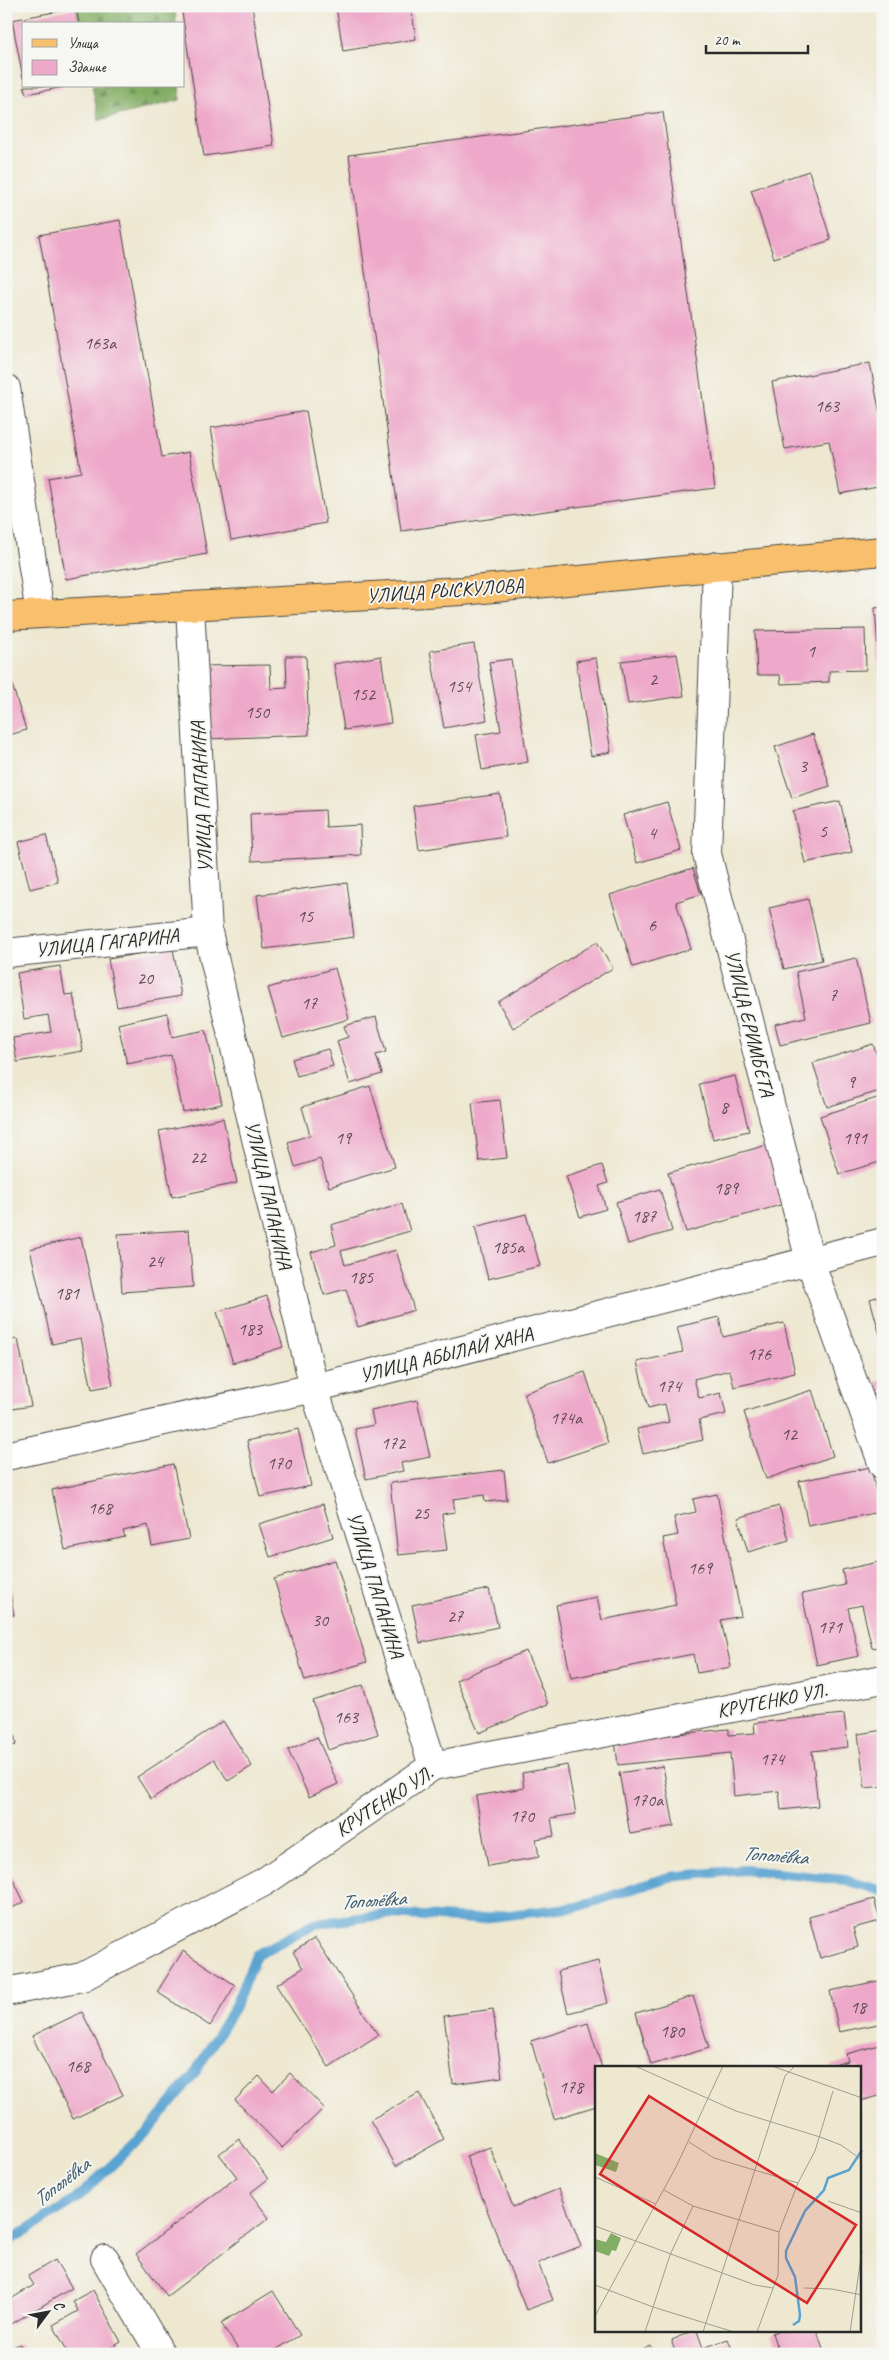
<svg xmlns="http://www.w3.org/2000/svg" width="889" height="2360" font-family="Caveat,sans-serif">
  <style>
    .forest { fill: url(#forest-firs); stroke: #576c48 }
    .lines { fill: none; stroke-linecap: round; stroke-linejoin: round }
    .stream { stroke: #59a3d1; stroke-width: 10 }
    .building { fill: #eea8c9 }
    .minor-casing { stroke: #484744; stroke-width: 30 }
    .major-casing { stroke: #484744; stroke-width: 30 }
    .minor { stroke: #fff; stroke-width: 28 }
    .major { stroke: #f8bf6c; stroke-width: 28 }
    .labels { text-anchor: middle; stroke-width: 4; stroke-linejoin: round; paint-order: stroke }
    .number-label { font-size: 18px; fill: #5c4a52 }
    .street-label { font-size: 20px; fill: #2b2b2b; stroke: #f6f6f2 }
    .water-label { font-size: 21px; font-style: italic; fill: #3d5b6d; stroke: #f6f6f2 }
    .inset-river { fill: none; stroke: #59a3d1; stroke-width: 2.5 }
    .inset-road { fill: none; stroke: #a09c8f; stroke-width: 1 }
    .view { fill: #d62828; fill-opacity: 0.15; stroke: #d62828; stroke-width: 2.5 }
    .inset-edge { fill: none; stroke: #2b2b2b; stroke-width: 2.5 }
  </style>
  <defs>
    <pattern id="forest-firs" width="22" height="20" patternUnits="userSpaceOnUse" patternTransform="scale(1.25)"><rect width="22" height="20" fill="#83ad65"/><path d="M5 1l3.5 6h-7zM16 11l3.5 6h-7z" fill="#6b8d53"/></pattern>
  </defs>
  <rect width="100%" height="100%" fill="#f6f6f2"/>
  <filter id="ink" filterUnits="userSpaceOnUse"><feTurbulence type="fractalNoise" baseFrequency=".02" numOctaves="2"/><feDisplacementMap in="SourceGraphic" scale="10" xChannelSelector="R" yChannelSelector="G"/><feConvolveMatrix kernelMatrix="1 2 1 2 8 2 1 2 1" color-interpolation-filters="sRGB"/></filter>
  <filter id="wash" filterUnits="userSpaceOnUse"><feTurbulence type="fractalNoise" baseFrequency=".0096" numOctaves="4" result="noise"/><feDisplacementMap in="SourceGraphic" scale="20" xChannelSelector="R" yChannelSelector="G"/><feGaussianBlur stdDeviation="1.12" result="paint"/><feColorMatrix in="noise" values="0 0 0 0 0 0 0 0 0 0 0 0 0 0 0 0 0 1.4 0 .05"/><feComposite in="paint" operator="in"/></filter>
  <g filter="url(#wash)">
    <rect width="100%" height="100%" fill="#eee8d1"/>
    <path class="forest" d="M76 6H175L176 24H79Z
      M92 86H179L180 100 99 120Z"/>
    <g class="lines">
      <path class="stream" d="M6 2243 75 2200 149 2130 193 2076 234 2008 256 1955 314 1924 389 1914 474 1919 577 1907 669 1877 744 1870 845 1880 883 1891"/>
    </g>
    <g id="blocks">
      <path class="building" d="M181 6H252L274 146 204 156Z
        M336 6H411L416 39 343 51Z
        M76 8 79 24H24L23 78 12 20Z
        M24 86H64V87L26 94Z
        M663 112 715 488 401 531 349 155Z
        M809 171 831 240 774 258 751 190Z
        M120 220 162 457 189 452 207 554 66 579 48 478 81 472 39 235Z
        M870 363 883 430V486L840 494 829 441 785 449 772 382Z
        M306 411 326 523 231 540 211 428Z
        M883 607V690H881L875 608Z
        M865 629 866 670 829 671V682L781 684 780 675H757L755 631Z
        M474 644 487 720 444 728 430 651Z
        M677 654 684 696 628 704 621 661Z
        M286 656H306L309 735 206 739 203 666 270 665 271 689 287 688Z
        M381 656 391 723 344 730 334 664Z
        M596 658 611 752 591 756 576 661Z
        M511 659 528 762 482 770 476 735 501 731 489 662Z
        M11 681 26 730 6 736V683Z
        M813 734 830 786 792 798 775 747Z
        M500 794 506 837 419 850 413 806Z
        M840 801 852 852 805 863 793 811Z
        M667 802 681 850 637 863 623 815Z
        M325 810 326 827 360 825 361 855 252 861 250 814Z
        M46 835 58 882 30 889 18 842Z
        M693 868 701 894 676 902 691 949 633 967 610 895Z
        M347 883 354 937 264 949 257 895Z
        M808 899 822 960 784 969 769 908Z
        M597 942 613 968 513 1028 498 1002Z
        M173 948 181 996 117 1007 108 959Z
        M856 958 871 1023 780 1045 775 1024 806 1017 796 972Z
        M60 966 65 995 73 994 83 1051 17 1062 13 1038 51 1032 48 1015 24 1019 17 973Z
        M335 968 349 1019 283 1038 268 988Z
        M167 1013 172 1037 206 1030 222 1104 183 1112 171 1055 127 1064 118 1024Z
        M376 1017 386 1052 376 1055 382 1074 350 1084 337 1041 348 1037 344 1026Z
        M873 1044 883 1073V1090L827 1107 813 1063Z
        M328 1049 333 1066 297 1076 292 1059Z
        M735 1076 749 1131 713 1139 699 1084Z
        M370 1086 395 1167 329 1187 320 1159 295 1167 288 1142 310 1135 302 1107Z
        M883 1096V1161L839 1174 820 1116Z
        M500 1100 507 1158 479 1161 472 1103Z
        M223 1118 237 1183 172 1197 159 1131Z
        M767 1145 784 1204 686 1232 668 1173Z
        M602 1165 608 1183 599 1186 606 1209 580 1217 566 1176Z
        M660 1189 672 1231 628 1244 616 1202Z
        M402 1204 410 1231 341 1251 345 1265 396 1250 414 1310 358 1327 346 1289 324 1295 311 1252 336 1245 331 1225Z
        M526 1214 540 1266 488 1279 475 1227Z
        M189 1230 193 1287 122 1292 118 1234Z
        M81 1237 113 1385 92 1389 81 1338 52 1344 30 1249Z
        M883 1295V1343H882L870 1299Z
        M267 1296 283 1347 233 1363 217 1312Z
        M719 1317 723 1337 784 1323 795 1373 734 1387 730 1370 694 1379 699 1398 721 1393 726 1414 699 1420 703 1440 643 1454 637 1429 669 1422 665 1404 648 1408 637 1362 683 1352 677 1327Z
        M18 1339 31 1406 6 1410V1341Z
        M585 1372 608 1443 548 1463 524 1393Z
        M883 1380V1405H882L875 1382Z
        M812 1390 833 1456 766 1479 744 1412Z
        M417 1400 430 1457 401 1463 403 1471 366 1479 355 1429 374 1425 371 1410Z
        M298 1429 311 1486 260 1497 247 1441Z
        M173 1464 189 1539 152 1546 148 1525 123 1531 125 1537 65 1550 52 1490Z
        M871 1467 880 1512 808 1526 799 1481Z
        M504 1470 507 1500 485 1502 484 1495 453 1499 455 1512 442 1514 447 1550 398 1555 390 1483Z
        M717 1494 741 1616 721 1620 731 1667 697 1673 693 1654 571 1678 556 1605 597 1597 602 1620 676 1605 663 1538 678 1535 674 1517 696 1512 693 1499Z
        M323 1504 333 1537 270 1557 259 1524Z
        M779 1506 789 1540 748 1552 738 1518Z
        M335 1560 367 1662 305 1681 274 1579Z
        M883 1561V1646L872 1648 862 1605 848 1608 859 1656 817 1665 802 1594 845 1585 842 1570Z
        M9 1586 14 1615 6 1616V1587Z
        M489 1589 498 1627 420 1643 412 1605Z
        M526 1651 548 1704 479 1733 456 1680Z
        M363 1685 378 1734 328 1750 313 1701Z
        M6 1701H9L16 1745 6 1747Z
        M844 1714 848 1747 812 1751 818 1806 781 1810 779 1791 734 1796 730 1753 618 1765 615 1740 729 1729V1735L755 1733 754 1723Z
        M223 1721 252 1766 228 1781 214 1759 151 1799 137 1777Z
        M883 1730V1786L865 1788 858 1734Z
        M317 1737 338 1784 309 1797 288 1750Z
        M567 1765 576 1814 551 1818 554 1836 536 1839 539 1857 488 1866 476 1796 524 1788 522 1773Z
        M663 1766 674 1826 630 1834 619 1773Z
        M6 1864 24 1902 6 1911Z
        M874 1899 880 1921 853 1928 858 1947 820 1958 809 1917Z
        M315 1938 378 2035 329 2067 276 1985 303 1968 293 1952Z
        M183 1951 235 1985 210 2026 157 1992Z
        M598 1961 608 2003 568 2013 558 1971Z
        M883 1980V2023L839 2032 830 1991Z
        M693 1996 709 2048 651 2065 636 2013Z
        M493 2009 502 2077 453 2084 444 2016Z
        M82 2012 123 2095 73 2119 32 2036Z
        M588 2023 602 2068H596V2106L554 2119 531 2041Z
        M883 2044V2095L860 2101V2068H831L830 2066 848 2061 846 2054Z
        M290 2073 324 2108 282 2148 235 2100 259 2076 273 2091Z
        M419 2093 444 2139 396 2166 370 2120Z
        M239 2139 268 2179 250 2193 269 2218 167 2296 136 2254 237 2177 219 2154Z
        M490 2147 513 2207 559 2189 581 2246 538 2263 553 2300 526 2310 466 2156Z
        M55 2260 72 2288 8 2326 6 2302 34 2285 28 2276Z
        M93 2290 121 2342 100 2354H69L53 2325 78 2311 73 2301Z
        M273 2291 300 2335 269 2354H241L221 2323Z
        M693 2331H697L703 2348 728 2339 734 2354H676L671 2340Z
        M779 2331H817L825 2354H779L772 2333Z
        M20 2344 25 2354H6V2351Z
        M651 2346 654 2354H633Z"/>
    </g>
  </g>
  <g filter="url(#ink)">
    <use href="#blocks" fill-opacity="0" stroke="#484744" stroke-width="1"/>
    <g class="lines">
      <g class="minor-casing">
        <path id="minor" d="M6 388 40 614
          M717 566 707 854 810 1261 883 1465
          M190 607 208 932 314 1388 433 1766
          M6 953 208 932
          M6 1456 314 1388 883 1242
          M6 1992 82 1977 264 1882 433 1766 883 1679
          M105 2259 161 2354"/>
      </g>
      <g class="major-casing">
        <path id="major" d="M6 616 462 591 883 551"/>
      </g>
      <use href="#minor" class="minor"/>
      <use href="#major" class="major"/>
    </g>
  </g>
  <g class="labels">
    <g class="number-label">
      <text x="100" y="349">163а</text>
      <text x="827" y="412">163</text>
      <text x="811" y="657">1</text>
      <text x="653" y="685">2</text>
      <text x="459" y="692">154</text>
      <text x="363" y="700">152</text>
      <text x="257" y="718">150</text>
      <text x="803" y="772">3</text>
      <text x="823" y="837">5</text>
      <text x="652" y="839">4</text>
      <text x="305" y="922">15</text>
      <text x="652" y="931">6</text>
      <text x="145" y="984">20</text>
      <text x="833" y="1001">7</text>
      <text x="309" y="1009">17</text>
      <text x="851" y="1088">9</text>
      <text x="724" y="1113">8</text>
      <text x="343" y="1144">19</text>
      <text x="855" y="1144">191</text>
      <text x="198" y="1163">22</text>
      <text x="726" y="1194">189</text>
      <text x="644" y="1222">187</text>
      <text x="508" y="1253">185а</text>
      <text x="155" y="1267">24</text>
      <text x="361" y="1283">185</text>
      <text x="67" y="1299">181</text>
      <text x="250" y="1335">183</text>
      <text x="759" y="1360">176</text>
      <text x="669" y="1392">174</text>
      <text x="566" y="1424">174а</text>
      <text x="789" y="1440">12</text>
      <text x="393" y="1449">172</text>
      <text x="279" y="1469">170</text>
      <text x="100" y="1514">168</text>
      <text x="421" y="1519">25</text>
      <text x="700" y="1574">169</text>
      <text x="455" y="1622">27</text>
      <text x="320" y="1626">30</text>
      <text x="830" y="1633">171</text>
      <text x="346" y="1723">163</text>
      <text x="772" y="1765">174</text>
      <text x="647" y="1806">170а</text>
      <text x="522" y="1822">170</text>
      <text x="858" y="2013">18</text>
      <text x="672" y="2037">180</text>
      <text x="78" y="2072">168</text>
      <text x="571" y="2093">178</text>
    </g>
    <g class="street-label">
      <text transform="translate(445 590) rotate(-4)" y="7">УЛИЦА РЫСКУЛОВА</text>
      <text transform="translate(201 797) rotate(-93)" y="7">УЛИЦА ПАПАНИНА</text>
      <text transform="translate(107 942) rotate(-6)" y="7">УЛИЦА ГАГАРИНА</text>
      <text transform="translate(750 1023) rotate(76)" y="7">УЛИЦА ЕРИМБЕТА</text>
      <text transform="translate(269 1195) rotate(77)" y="7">УЛИЦА ПАПАНИНА</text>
      <text transform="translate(446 1354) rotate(-14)" y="7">УЛИЦА АБЫЛАЙ ХАНА</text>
      <text transform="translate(376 1585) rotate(73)" y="7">УЛИЦА ПАПАНИНА</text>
      <text transform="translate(772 1700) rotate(-11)" y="7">КРУТЕНКО УЛ.</text>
      <text transform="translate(384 1801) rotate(-33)" y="7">КРУТЕНКО УЛ.</text>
    </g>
    <g class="water-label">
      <text transform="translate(775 1855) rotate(4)" y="7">Тополёвка</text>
      <text transform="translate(373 1900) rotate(-4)" y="7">Тополёвка</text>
      <text transform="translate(61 2182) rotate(-38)" y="7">Тополёвка</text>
    </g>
  </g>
  <g transform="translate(595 2066)">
    <rect width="266" height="266" fill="#eee8d1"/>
    <path d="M0 87 24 97 21 106 0 99ZM16 167 26 172 21 185 17 184 14 190 0 185V173L11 176Z" fill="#83ad65"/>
    <path class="inset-river" d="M198 259 204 255 205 249 200 211 191 192V185L210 145 229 124 233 112 254 104 267 84"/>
    <path class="inset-road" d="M40 0 141 45 225 71 246 79 267 94M177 0 267 32M94 76 119 92 203 117M0 111 61 138M69 124 98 140 184 166M233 135 267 147M0 160 160 219 178 222M0 219 58 241 139 266M209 222 237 223 267 229M0 250 82 99 128 0M50 266 75 189 98 140M108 266 190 10 200 0M162 266 183 209 184 166 203 117 220 85 238 25M255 266 267 185"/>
    <path class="view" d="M54 30 261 159 212 237 5 108Z"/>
    <rect width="266" height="266" class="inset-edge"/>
  </g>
  <rect width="889" height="2360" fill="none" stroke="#f6f6f2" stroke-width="25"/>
  <rect x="22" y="22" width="162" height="65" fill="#f6f6f2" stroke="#a5a5a2"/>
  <rect x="32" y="39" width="25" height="8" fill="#f8bf6c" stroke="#a5a5a2"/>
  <text x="68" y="48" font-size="15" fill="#2b2b2b">Улица</text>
  <rect x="32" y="60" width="25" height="15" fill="#eea8c9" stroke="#a5a5a2"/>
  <text x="68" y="72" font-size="15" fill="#2b2b2b">Здание</text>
  <g transform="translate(48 2312) rotate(58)" stroke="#f6f6f2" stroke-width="4" paint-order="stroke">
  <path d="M0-4L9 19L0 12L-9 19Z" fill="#2b2b2b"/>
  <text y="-8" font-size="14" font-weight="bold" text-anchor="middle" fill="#2b2b2b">С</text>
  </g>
  <path d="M706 45v8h102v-8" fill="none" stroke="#2b2b2b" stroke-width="2.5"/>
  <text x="714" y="45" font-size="15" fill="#2b2b2b" stroke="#f6f6f2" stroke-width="4" paint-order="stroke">20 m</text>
</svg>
